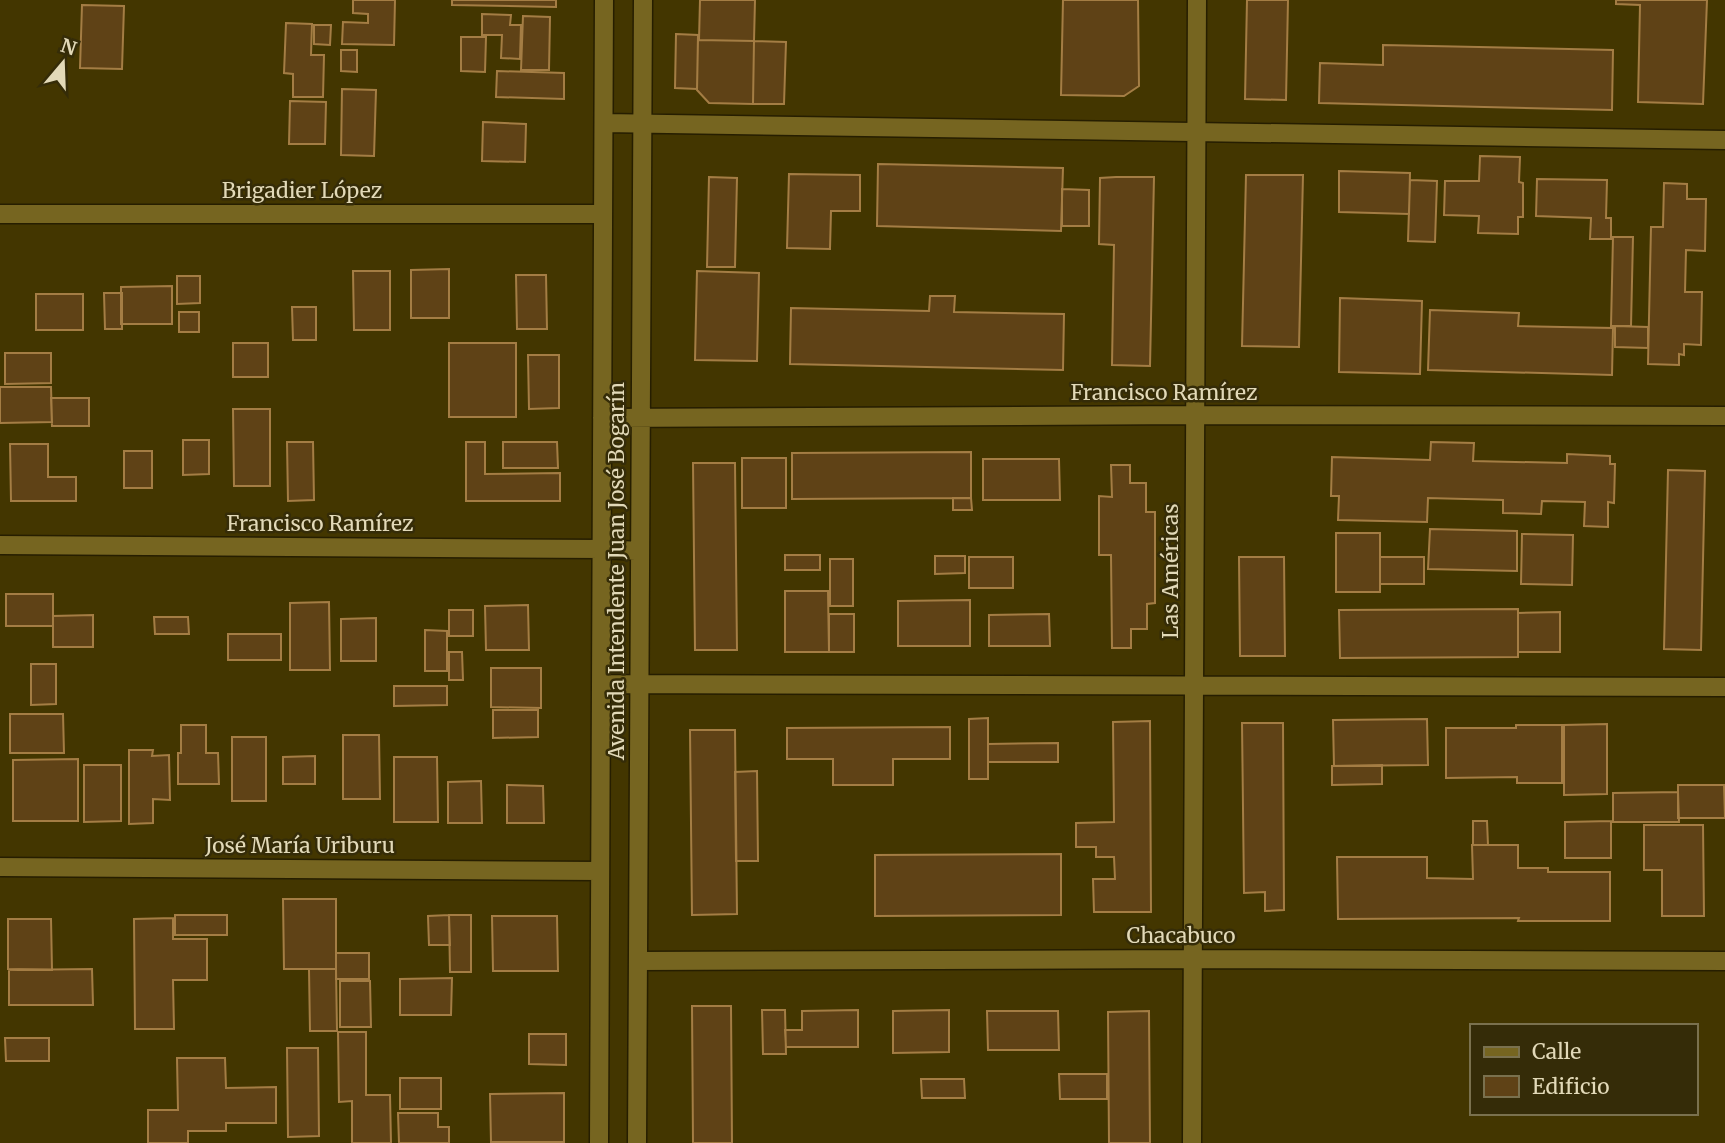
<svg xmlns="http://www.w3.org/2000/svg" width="1725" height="1143" font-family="Merriweather,serif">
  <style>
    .building { fill: #5f4216; stroke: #a47d44; stroke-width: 2 }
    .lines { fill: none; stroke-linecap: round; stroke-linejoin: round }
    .minor-casing { stroke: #261e00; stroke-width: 21 }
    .minor { stroke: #766520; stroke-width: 18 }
    .labels { text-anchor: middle; stroke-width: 5; stroke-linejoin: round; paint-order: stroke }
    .street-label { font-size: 21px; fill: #e2d9b8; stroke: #352c08 }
  </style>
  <rect width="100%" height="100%" fill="#433600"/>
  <path class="building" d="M353 0H395L394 45 342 44 343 22 368 23V14L353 13Z
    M452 0H556V7L452 5Z
    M700 0H755L754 41 699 40Z
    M1063 0H1138L1139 86 1124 96 1061 95Z
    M1247 0H1288L1286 100 1245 99Z
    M1616 0H1707L1703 104 1638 102 1640 5 1616 4Z
    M82 5 124 6 122 69 80 68Z
    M482 14 511 15 510 25H521L520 59 501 58 502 35H482Z
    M523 16 550 17 549 70H521Z
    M286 23 312 24 311 55H324L323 97H293V74L284 73Z
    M314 25H331L330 45 314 44Z
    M676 34 698 35 697 89 675 88Z
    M461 37H486L485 72 461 71Z
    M698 40 754 41 753 104 709 103 697 90Z
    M754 41 786 42 784 104H753Z
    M1383 45 1613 50 1612 110 1319 103 1320 63 1383 65Z
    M341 50H357V72L341 71Z
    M497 71 564 73V99L496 97Z
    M342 89 376 90 374 156 341 155Z
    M290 101 326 102 325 144H289Z
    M483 122 526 124 525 162 482 161Z
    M1480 156 1520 157 1519 182 1523 183V217H1518V234L1478 233 1479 216 1444 215 1445 181H1479Z
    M878 164 1063 168 1061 231 877 226Z
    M1339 171 1410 173 1409 214 1339 212Z
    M789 174 860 175V211H831L830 249 787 248Z
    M1246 175H1303L1299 347 1242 346Z
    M709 177 737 178 735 267H707Z
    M1116 177H1154L1150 366 1112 365 1114 245 1099 244 1100 178Z
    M1537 179 1607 180 1606 218H1611V239H1590L1591 218 1536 216Z
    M1410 180 1437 181 1435 242 1408 241Z
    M1664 183 1687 184V199H1706L1705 251 1686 250 1685 292H1702L1701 345 1684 344V355L1679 354V365L1648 364 1651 227H1663Z
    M1062 189 1089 190V226H1062Z
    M1613 237H1633L1631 326H1611Z
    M449 269V318H411V270Z
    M353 271H390V330H354Z
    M697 271 759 273 757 361 695 360Z
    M516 275H546L547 329H517Z
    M177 276H200V303L177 304Z
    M172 286V324H121V287Z
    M104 293H122V329H105Z
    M36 294H83V330H36Z
    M930 296H955L954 312 1064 314 1063 370 790 364 791 308 929 311Z
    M1340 298 1422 301 1420 374 1339 372Z
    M292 307H316V340H293Z
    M1430 310 1519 313 1518 326 1613 328 1612 375 1428 370Z
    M179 312H199V332H179Z
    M1615 326 1648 327V348L1615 347Z
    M233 343H268V377H233Z
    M449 343H516V417H449Z
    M5 353H51V383L5 384Z
    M528 355H559V408L529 409Z
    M0 387H51L52 422 0 423Z
    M51 398H89V426H52Z
    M233 409H270V486H234Z
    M183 440H209V474L183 475Z
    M287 442H313L314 500 288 501Z
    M466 442H485V474L560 473V501H466Z
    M503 442H557L558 468H503Z
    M1431 442 1474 443 1473 461 1567 463V454L1610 456V464H1615L1614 503 1608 502V527L1584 526 1585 502 1542 501 1541 514 1503 513V500L1428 498 1427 522 1338 520 1339 496H1331L1332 457 1430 460Z
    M10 444H48V477H76V501H11Z
    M124 451H152V488H124Z
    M971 452V498L792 499V453Z
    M742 458H786V508H742Z
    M983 459H1059L1060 500H983Z
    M693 463H735L737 650H695Z
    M1111 465H1130V483H1146V512H1155V603L1147 604V629H1131V648H1112L1111 555H1099V496L1112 497Z
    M1668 470 1705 471 1701 650 1664 649Z
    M953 498H971L972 510H953Z
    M1430 529 1517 531V571L1428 569Z
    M1336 533H1380V592H1336Z
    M1522 534 1573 535 1572 585 1521 584Z
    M785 555H820V570H785Z
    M935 556H965V573L935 574Z
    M969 557H1013V588H969Z
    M1239 557H1284L1285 656H1240Z
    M1380 557H1424V584H1380Z
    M830 559H853V606H830Z
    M785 591H828L829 652H785Z
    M6 594H53V626H6Z
    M970 600V646H898V601Z
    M329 602 330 670H290V603Z
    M528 605 529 650H486L485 606Z
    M1518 609V657L1340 658 1339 610Z
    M449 610H473V636H449Z
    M1560 612V652H1518V613Z
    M829 614H854V652H829Z
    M1049 614 1050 646H989V615Z
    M93 615V647H53V616Z
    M154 617H188L189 634H155Z
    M376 618V661H341V619Z
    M425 630 447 631V671H425Z
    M228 634H281V660H228Z
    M449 652H462L463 680H449Z
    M31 664H56V704L31 705Z
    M491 668H541V708L491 707Z
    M394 686H447V705L394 706Z
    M493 710H538V737L493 738Z
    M10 714H63L64 753H10Z
    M988 718V779H969V719Z
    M1427 719 1428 765 1334 766 1333 720Z
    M1150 721 1151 912H1094L1093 879H1115L1114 857H1096V847H1076V823L1114 822 1113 722Z
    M1242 723H1283L1284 910 1265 911V892L1244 893Z
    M1607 724V794L1564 795V725Z
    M181 725H206V753H218L219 784H178V753H181Z
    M1516 725H1562V783H1517V777L1446 778V728H1516Z
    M950 727V759H893V785H833V759H787V728Z
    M690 730H735L737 914 692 915Z
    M343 735H379L380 799H343Z
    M232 737H266V801H232Z
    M1058 743V762H988V744Z
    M129 750H153L152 756 169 755 170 800 153 799V823L129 824Z
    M315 756V784H283V757Z
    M394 757H437L438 822H394Z
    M78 759V821H13V760Z
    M84 765H121V821L84 822Z
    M1382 765V784L1332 785V766Z
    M757 771 758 861H736L735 772Z
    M481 781 482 823H448V782Z
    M507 785 543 786 544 823H507Z
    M1678 785H1724L1725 818H1678Z
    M1678 792 1679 822H1613V793Z
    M1473 821H1487L1488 845H1473Z
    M1611 821V858H1565V822Z
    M1644 825H1703L1704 916H1662V870H1644Z
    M1472 845H1518V868H1548V872H1610V921H1518L1519 918 1338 919 1337 857H1427V878L1473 879Z
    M1061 854V915L875 916V855Z
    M283 899H336V969H284Z
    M175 915H227V935H175Z
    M449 915H471V972H450Z
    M449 915 450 945H429L428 916Z
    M492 916H557L558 971H493Z
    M173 918V939H207V980H173L174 1029H135L134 919Z
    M8 919H51L52 970 8 969Z
    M336 953H369V979H336Z
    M92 969 93 1005H9V970Z
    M309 969H336L337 1031H310Z
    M452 978 451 1015H400V979Z
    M340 981H370L371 1027H340Z
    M692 1006H731L732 1143H693Z
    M762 1010H785L786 1054H763Z
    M858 1010V1047H786L785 1030H802V1011Z
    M949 1010V1052L893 1053V1011Z
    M987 1011H1058L1059 1050H988Z
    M1149 1011 1150 1143H1109L1108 1012Z
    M338 1032H366V1095H390L391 1143H352V1101L339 1102Z
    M529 1034H566V1065L529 1064Z
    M5 1038H49V1061H6Z
    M287 1048H318L319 1136 288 1137Z
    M177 1058H225L226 1088 276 1087V1123H226V1131H188V1143H148V1110H178Z
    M1059 1074H1107V1099H1060Z
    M400 1078H441V1109H400Z
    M921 1079H964L965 1098H922Z
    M564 1093V1142H491L490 1094Z
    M398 1113H438V1127H449V1143H399Z"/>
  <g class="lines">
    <g class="minor-casing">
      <path id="minor" d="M604 123 1725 140
        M0 214H603
        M602 418 1195 415 1725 416
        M0 545 602 549 640 551
        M601 684 1725 687
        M0 867 600 871
        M638 961 1192 959 1725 961
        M599 1143 604 0
        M637 1143 643 0
        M1192 1143 1197 0"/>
    </g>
    <use href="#minor" class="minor"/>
  </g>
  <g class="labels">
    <g class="street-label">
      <text x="302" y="198">Brigadier López</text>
      <text x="1164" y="400">Francisco Ramírez</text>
      <text x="320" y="531">Francisco Ramírez</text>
      <text transform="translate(617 571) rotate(-90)" y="7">Avenida Intendente Juan José Bogarín</text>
      <text transform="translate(1171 571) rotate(-90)" y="7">Las Américas</text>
      <text x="300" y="853">José María Uriburu</text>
      <text x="1181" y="943">Chacabuco</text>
    </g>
  </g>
  <rect x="1470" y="1024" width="228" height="91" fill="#352c08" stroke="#7a714e" stroke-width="2"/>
  <rect x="1484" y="1047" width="35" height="10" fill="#766520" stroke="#7a714e" stroke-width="2"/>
  <text x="1532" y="1059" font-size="21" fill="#e2d9b8">Calle</text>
  <rect x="1484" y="1076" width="35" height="21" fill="#5f4216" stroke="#7a714e" stroke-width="2"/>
  <text x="1532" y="1094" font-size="21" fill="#e2d9b8">Edificio</text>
  <g transform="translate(63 63) rotate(19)" stroke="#352c08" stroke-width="5" paint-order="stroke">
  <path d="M0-5L12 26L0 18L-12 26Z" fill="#e2d9b8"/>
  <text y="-10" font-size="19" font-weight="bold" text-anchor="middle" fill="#e2d9b8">N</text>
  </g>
</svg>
